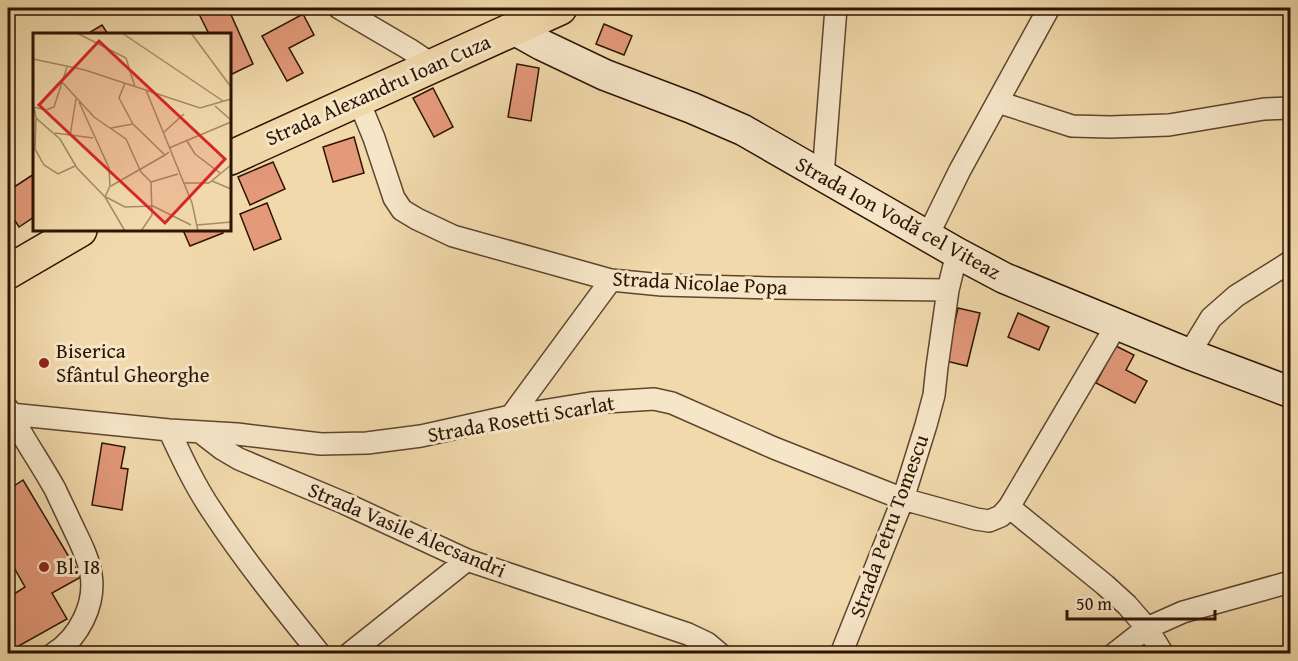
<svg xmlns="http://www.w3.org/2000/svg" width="1298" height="661" font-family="'Gentium Book Plus',serif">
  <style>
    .building { fill: #e3997a; stroke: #2d1404; stroke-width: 1.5 }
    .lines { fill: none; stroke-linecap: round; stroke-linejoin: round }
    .minor-casing { stroke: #5e452e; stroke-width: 24 }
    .secondary-casing { stroke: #2d1404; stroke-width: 33 }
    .trunk-casing { stroke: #2d1404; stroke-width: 36 }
    .minor { stroke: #f6e6c8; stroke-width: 21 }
    .secondary { stroke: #f6e6c8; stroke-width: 30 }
    .trunk { stroke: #f1d9ab; stroke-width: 33 }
    .poi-dot { fill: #8f2418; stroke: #f6e6c8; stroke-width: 2 }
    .labels { text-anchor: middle; stroke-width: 6; stroke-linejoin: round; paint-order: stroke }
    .street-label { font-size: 21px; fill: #2d1404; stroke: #f6e6c8 }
    .poi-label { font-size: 21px; fill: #2d1404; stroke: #f6e6c8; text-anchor: start }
    .inset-road { fill: none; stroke: #a38a68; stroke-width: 1.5 }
    .view { fill: #d62828; fill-opacity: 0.15; stroke: #d62828; stroke-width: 3 }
    .inset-edge { fill: none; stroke: #2d1404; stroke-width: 3 }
  </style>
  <rect width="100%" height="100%" fill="#f1d9ab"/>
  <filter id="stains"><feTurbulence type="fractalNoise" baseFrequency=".00333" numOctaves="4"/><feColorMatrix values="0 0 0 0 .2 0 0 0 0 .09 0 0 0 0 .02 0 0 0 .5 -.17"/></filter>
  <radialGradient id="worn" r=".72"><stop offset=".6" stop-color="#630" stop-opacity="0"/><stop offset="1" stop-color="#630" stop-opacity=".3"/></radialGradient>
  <path class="building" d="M196 8H228L253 64 230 75V34H209Z
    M303 14 314 35 289 48 303 73 287 81 262 36Z
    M604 24 632 36 624 55 596 44Z
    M102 25 108 34H87Z
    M517 64 539 68 531 121 508 117Z
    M433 88 453 127 434 137 413 98Z
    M354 137 364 173 333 182 323 147Z
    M273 162 285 189 250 205 238 177Z
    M34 174V217L19 227 8 210V191Z
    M267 203 281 239 254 250 240 214Z
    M183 230H222L223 233 190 246Z
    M958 308 980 313 967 366 946 361Z
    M1018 313 1049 327 1039 350 1008 337Z
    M1116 346 1134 355 1126 370 1147 381 1135 403 1096 383Z
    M102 443 125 447 121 468 128 469 122 510 92 505Z
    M23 480 81 577 52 593 67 619 8 652V598L25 587 8 557V490Z"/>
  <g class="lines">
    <g class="minor-casing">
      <path id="minor" d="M339 8 409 49 433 65
        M358 99 374 138 394 198 402 210 417 219 453 236 611 280 662 285 773 288 948 290 957 253
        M998 102 1072 126 1110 127 1169 125 1264 109 1290 108
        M823 176 836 8
        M928 235 960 170 1049 8
        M1189 354 1211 318 1236 296 1290 262
        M8 409C22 437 40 462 55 489 60 500 66 512 71 523 79 540 88 556 91 574 96 604 79 638 53 654
        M10 414 169 430 237 434 321 444 367 443 421 436 511 416 591 403 654 399 672 403 774 448 903 499 976 519 989 521 1001 516 1009 507 1117 324
        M511 416 611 280
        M169 430C182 458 195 486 212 511 245 561 282 607 320 654
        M200 432 222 449 239 459 344 503 467 560 688 634 707 643 720 654
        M1009 507 1105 585 1127 605 1147 628 1163 654
        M349 654 467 560
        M841 654 903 499 926 425 934 395 937 367 948 290
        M1114 654 1147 628 1183 612 1290 582"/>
    </g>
    <g class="secondary-casing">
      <path id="secondary" d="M513 29 542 45 605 75 692 108 743 130 957 253 1004 278 1189 354 1290 392"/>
    </g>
    <g class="trunk-casing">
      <path id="trunk" d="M230 158 560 8
        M8 272 80 230"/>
    </g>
    <use href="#minor" class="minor"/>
    <use href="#secondary" class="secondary"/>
    <use href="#trunk" class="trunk"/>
  </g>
  <g class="poi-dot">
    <circle cx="44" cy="363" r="6"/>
    <circle cx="44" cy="567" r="6"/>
  </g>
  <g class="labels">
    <g class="street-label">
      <text transform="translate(378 90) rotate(-24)" y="7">Strada Alexandru Ioan Cuza</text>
      <text transform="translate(898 218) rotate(29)" y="7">Strada Ion Vodă cel Viteaz</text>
      <text transform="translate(700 283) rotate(3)" y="7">Strada Nicolae Popa</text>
      <text transform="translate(521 419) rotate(-10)" y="7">Strada Rosetti Scarlat</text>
      <text transform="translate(889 526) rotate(-70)" y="7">Strada Petru Tomescu</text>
      <text transform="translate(407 530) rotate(23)" y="7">Strada Vasile Alecsandri</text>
    </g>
    <g class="poi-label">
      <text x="56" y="358">Biserica<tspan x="56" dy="24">Sfântul Gheorghe</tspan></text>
      <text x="56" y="574">Bl. I8</text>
    </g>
  </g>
  <g transform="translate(33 33)">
    <rect width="198" height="198" fill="#f1d9ab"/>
    <path class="inset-road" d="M44 0 93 25 102 54M89 0 190 68M158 0 198 54M0 26 52 37 167 75 198 66M29 49 61 84 93 106 108 139 118 149 119 182 108 198M92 50 86 65 100 91 132 122 136 119M113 57 159 170 165 198M46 69 76 135 77 153 72 164M182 73 198 87M0 74 13 77 21 74 34 34M1 74 3 85 27 106 44 135 72 164 92 198M3 86 2 116 11 132 25 141 42 133M78 95 100 91M22 100 60 105M130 100 151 81M37 103 43 66M154 108 162 121 187 140M136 115 198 89M179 148 198 156M118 149 145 141M150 150H176L198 132M78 153 132 122M73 164 92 174 120 173 158 192M164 192 198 189"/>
    <path class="view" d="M66 8 192 126 132 190 6 72Z"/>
    <rect width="198" height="198" class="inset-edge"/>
  </g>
  <rect width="1298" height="661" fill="none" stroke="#f1d9ab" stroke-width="30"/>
  <rect x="9" y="9" width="1280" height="643" fill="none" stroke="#2d1404" stroke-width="3"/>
  <rect x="15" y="15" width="1268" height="631" fill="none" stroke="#2d1404" stroke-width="1.5"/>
  <path d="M1067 610v9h148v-9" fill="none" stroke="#2d1404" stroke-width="3"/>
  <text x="1076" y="610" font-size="18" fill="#2d1404" stroke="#f6e6c8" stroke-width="4.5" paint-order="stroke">50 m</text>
  <rect width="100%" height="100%" filter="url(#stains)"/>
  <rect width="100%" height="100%" fill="url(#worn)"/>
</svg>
